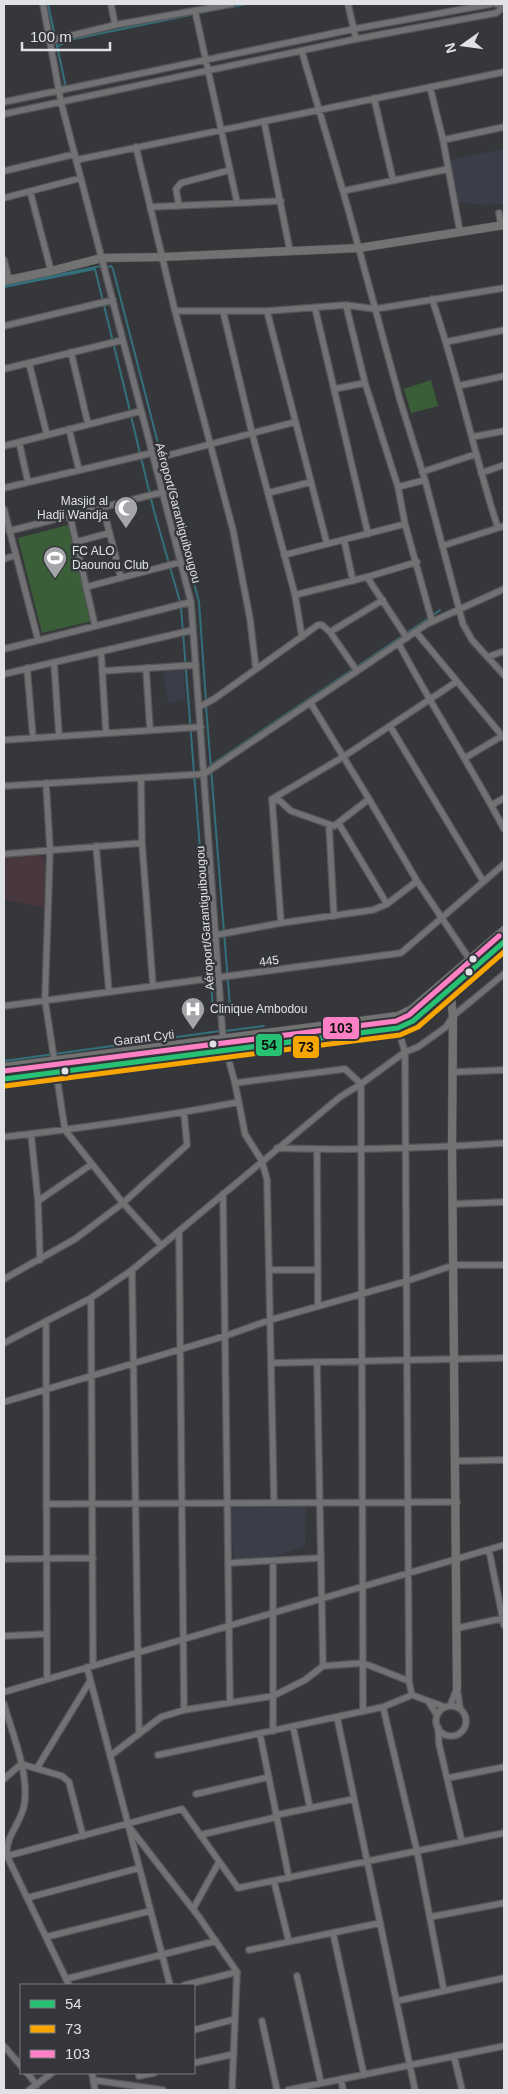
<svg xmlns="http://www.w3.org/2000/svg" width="508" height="2094" font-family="Helvetica,sans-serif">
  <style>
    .built { fill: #3b3e49 }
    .education { fill: #48373e }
    .green { fill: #3a5e38 }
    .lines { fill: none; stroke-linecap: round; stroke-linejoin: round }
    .stream { stroke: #33707c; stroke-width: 2 }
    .street-casing { stroke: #555658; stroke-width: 8 }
    .secondary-casing { stroke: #555658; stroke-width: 9 }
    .street { stroke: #727275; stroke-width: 5.5 }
    .secondary { stroke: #737272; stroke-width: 8 }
    .bus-1-casing { stroke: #34363c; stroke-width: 9 }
    .bus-2-casing { stroke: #34363c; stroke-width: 9 }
    .bus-3-casing { stroke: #34363c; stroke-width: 9 }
    .bus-1 { stroke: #26c172; stroke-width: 5 }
    .bus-2 { stroke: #f7a600; stroke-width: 5 }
    .bus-3 { stroke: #ff80c5; stroke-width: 5 }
    .bus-dot { fill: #e0e1e5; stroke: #34363c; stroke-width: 2 }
    .labels { text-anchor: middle; stroke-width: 5; stroke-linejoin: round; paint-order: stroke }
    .poi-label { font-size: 12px; fill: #e0e1e5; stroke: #34363c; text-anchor: start }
    .street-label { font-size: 12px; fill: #e0e1e5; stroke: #34363c }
    .line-badge { stroke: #34363c; stroke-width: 2 }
    .pale-badge-label { font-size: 14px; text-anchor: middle; font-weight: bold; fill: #111 }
  </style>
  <rect width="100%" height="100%" fill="#36373a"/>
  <path class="built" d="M504 149V204L484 205 457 202 449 160Z
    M184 670 185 699 168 704 163 671Z
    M306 1507 305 1545 281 1555 234 1561 228 1508Z"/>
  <path class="education" d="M39 854 44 858 47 908 4 900V857Z"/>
  <path class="green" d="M431 380 438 406 411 413 404 389Z
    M68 525 92 621 42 633 18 538Z"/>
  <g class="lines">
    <path class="stream" d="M48 4 65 83 63 88
      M231 7 246 4
      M57 47 69 40 219 9
      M108 267 111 266 113 269 199 602 206 701
      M4 286 101 266
      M4 287 95 269 130 411
      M131 416 154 511 180 602
      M181 607 210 976
      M433 615 440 610
      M206 706 230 1007
      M211 765 429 618
      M211 981 213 1010
      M225 1031 264 1026
      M4 1061 220 1031"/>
    <g class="street-casing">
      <path id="street" d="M43 4 61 102 191 602 223 1039 235 1083 245 1134 262 1161 267 1180 274 1503
        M111 4 115 25
        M348 4 356 39
        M496 4 504 7
        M195 11 237 202
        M49 41 115 25 232 4
        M302 52 347 205 400 400 425 480 463 624 472 640 504 675
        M430 87 443 140 460 232
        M374 98 393 180
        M4 102 354 29 491 4
        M4 114 356 39 496 13 504 7
        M264 121 290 251
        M443 140 504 127
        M136 147 175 311 233 530 250 619 256 669
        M76 160 504 72
        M4 171 75 154
        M30 191 51 271
        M343 191 448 169
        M4 198 81 178
        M179 206 176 189 181 183 230 170
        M150 207 281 201
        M499 213 501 225
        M4 260 9 280
        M432 299C458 374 473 452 498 528
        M346 305 365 383
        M315 308 368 534
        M175 311H267L346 305 375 309 504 288
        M223 311 252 433 295 595 302 637
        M267 311 327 544
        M4 326 113 300
        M446 342 504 330
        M71 352 88 424
        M29 363 47 435
        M4 369 123 340
        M458 386 504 376
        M334 389 365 383 398 487 405 524 432 621
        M69 429 79 470
        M472 437 504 431
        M19 442 28 482
        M4 446 141 411
        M154 459 295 422
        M422 472 476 454
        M481 473 504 465
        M398 487 425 480
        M4 488 152 453
        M268 493 311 482
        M103 507 121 578
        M4 509 38 640
        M70 516 95 626
        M9 531 163 492
        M344 540 353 581
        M76 542 109 533
        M442 546 504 526
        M284 555 405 524
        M4 559 16 555
        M367 577 407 638
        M86 587 181 562
        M295 595 367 577 417 562
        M330 632 383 600
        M416 632 504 738
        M399 644C432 707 471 766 504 829
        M4 649 191 602
        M101 651 106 733
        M488 657 504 651
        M54 662 59 736
        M27 668 33 738
        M146 668 150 730
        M102 671 196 665
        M4 674 193 630
        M310 702 369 799 417 881 470 960
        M199 707 214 699 318 625H322L330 632 357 671
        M390 726 483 881
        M4 740 201 727
        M465 758 502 736
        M141 778 142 843 153 986
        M46 783 50 849 45 1000 65 1130 123 1203 161 1245
        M4 786 204 774 427 624 504 589
        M272 799 343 757 456 682
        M272 799 281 923
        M272 799 280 801 291 811 334 826 369 799
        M492 805 504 798
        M339 824 387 904
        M329 825 334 916
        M96 846 109 992
        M4 854 142 843
        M216 935 281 923 373 910 387 904 417 881
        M497 936 502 943 504 951
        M4 1006 401 953 504 864
        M398 1028 405 1052 409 1681
        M454 1072 504 1070
        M235 1083 345 1069 361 1084 363 1711
        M31 1134 38 1201 40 1260
        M4 1137C83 1128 161 1117 239 1102
        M277 1148C353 1151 429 1148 504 1143
        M317 1149 318 1306
        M223 1194 230 1703
        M38 1201 92 1164
        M453 1204 504 1202
        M179 1232 184 1710
        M132 1270 139 1733
        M269 1270H317
        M4 1279 75 1239 123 1203 187 1145 184 1112
        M91 1298 93 1666
        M46 1321 47 1679
        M4 1343 91 1298 132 1270 340 1097 361 1084 405 1052 418 1047 446 1027 453 1016 504 974
        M317 1362 323 1666
        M271 1363 504 1358
        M4 1402 225 1336 270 1320 407 1281 454 1265H504
        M456 1461 504 1460
        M46 1504 457 1502
        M489 1550 504 1625
        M4 1559 93 1558
        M228 1563 321 1558
        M458 1628 504 1618
        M4 1636 46 1634
        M87 1667 170 1985
        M457 1688 460 1708
        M4 1692 504 1545
        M428 1701 437 1715
        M4 1704C12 1733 30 1775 24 1806 20 1825 5 1836 7 1856L69 1985
        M450 1706 457 1688
        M436 1721a15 15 0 1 1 30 0a15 15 0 1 1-30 0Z
        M383 1707 417 1851 444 1991
        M337 1717 415 2090
        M293 1726 310 1808
        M438 1727 439 1744 462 1842
        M273 1731V1561
        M260 1734 289 1878
        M158 1755 383 1707 412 1695 445 1707
        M110 1756 161 1717 184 1710 273 1696 305 1680 323 1666 363 1663 409 1681 412 1695
        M21 1764 62 1776 69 1782 83 1836
        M37 1768 90 1681
        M448 1778 504 1767
        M4 1779 21 1764
        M196 1794 269 1777
        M276 1815 354 1799
        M130 1828 199 1917 237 1972 232 2090
        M200 1835 277 1817
        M7 1856 182 1809 238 1888 504 1833
        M274 1881 289 1942
        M27 1898 139 1868
        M193 1909 219 1862
        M430 1917 504 1903
        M333 1933 364 2075
        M46 1937 150 1911
        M249 1950 380 1923
        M297 1976 321 2083
        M66 1979 216 1941
        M185 1985 237 1972
        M397 2001 504 1978
        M262 2021 277 2090
        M194 2030 235 2019
        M4 2046 21 2066
        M454 2056 462 2090
        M194 2063 234 2054
        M27 2073 37 2085
        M92 2073 95 2090
        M139 2076 154 2073
        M341 2079 343 2090
        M93 2080 163 2090
        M29 2090 52 2073
        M288 2090 504 2046"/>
    </g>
    <g class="secondary-casing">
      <path id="secondary" d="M4 281 51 271 102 258 162 257 359 248 504 225
        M450 988 453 1016 452 1146 457 1688
        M4 1067 398 1016 412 1009 504 930
        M4 1079 398 1028 413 1021 504 942"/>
    </g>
    <use href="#street" class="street"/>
    <use href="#secondary" class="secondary"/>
    <g class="bus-1-casing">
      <path id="bus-1" d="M4 1079 398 1028 413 1021 504 942"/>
    </g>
    <g class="bus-2-casing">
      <path id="bus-2" d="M5 1086 400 1035 418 1027 504 952"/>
    </g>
    <g class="bus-3-casing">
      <path id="bus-3" d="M4 1071 396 1021 409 1015 499 936"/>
    </g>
    <use href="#bus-1" class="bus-1"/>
    <use href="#bus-2" class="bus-2"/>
    <use href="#bus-3" class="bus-3"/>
  </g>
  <defs>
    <g id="mosque-pin" transform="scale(1.25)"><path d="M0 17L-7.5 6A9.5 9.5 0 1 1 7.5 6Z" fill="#a4a6a9" stroke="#34363c"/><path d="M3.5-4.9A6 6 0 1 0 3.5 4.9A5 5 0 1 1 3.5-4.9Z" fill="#fff"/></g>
    <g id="stadium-pin" transform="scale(1.25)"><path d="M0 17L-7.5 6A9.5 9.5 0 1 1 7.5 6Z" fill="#a4a6a9" stroke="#34363c"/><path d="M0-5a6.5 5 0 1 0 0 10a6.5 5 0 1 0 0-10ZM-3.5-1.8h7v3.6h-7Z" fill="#fff"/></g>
    <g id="hospital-pin" transform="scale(1.25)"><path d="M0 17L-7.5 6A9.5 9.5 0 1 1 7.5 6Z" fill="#a4a6a9" stroke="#34363c"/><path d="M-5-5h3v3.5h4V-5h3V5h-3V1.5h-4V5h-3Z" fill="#fff"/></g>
  </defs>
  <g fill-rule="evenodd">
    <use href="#mosque-pin" x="126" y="508"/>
    <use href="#stadium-pin" x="55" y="558"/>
    <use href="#hospital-pin" x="193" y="1009"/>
  </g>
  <g class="bus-dot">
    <circle cx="473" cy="959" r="4.5"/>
    <circle cx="469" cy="972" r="4.5"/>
    <circle cx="213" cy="1044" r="4.5"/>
    <circle cx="65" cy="1071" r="4.5"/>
  </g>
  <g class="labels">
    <g class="poi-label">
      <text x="108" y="505" text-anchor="end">Masjid al<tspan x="108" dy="14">Hadji Wandja</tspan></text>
      <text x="72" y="555">FC ALO<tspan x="72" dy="14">Daounou Club</tspan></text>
      <text x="210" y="1013">Clinique Ambodou</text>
    </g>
    <g class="street-label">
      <text transform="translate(178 513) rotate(75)" y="4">Aéroport/Garantiguibougou</text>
      <text transform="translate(205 918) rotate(-94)" y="4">Aéroport/Garantiguibougou</text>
      <text transform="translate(269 961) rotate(-8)" y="4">445</text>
      <text transform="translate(144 1038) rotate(-7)" y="4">Garant Cyti</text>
    </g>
  </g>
  <g class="line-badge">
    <rect x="322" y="1016" width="38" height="24" rx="5" fill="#ff80c5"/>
    <rect x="255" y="1033" width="28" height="24" rx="5" fill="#26c172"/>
    <rect x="292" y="1035" width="28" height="24" rx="5" fill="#f7a600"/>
  </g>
  <g class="pale-badge-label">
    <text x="341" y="1033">103</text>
    <text x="269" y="1050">54</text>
    <text x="306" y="1052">73</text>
  </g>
  <rect width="508" height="2094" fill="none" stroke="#e0e1e5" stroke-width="10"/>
  <rect x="20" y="1984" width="175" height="90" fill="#34363c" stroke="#797a80"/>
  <rect x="30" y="2000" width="25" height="8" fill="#26c172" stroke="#797a80"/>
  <text x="65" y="2009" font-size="15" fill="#e0e1e5">54</text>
  <rect x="30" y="2025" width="25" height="8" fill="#f7a600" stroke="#797a80"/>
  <text x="65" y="2034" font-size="15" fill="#e0e1e5">73</text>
  <rect x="30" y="2050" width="25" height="8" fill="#ff80c5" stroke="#797a80"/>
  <text x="65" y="2059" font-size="15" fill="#e0e1e5">103</text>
  <g transform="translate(463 45) rotate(256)" stroke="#34363c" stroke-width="4" paint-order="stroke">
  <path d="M0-4L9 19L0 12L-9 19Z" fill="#e0e1e5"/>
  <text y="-8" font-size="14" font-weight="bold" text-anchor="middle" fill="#e0e1e5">N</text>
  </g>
  <path d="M22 42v8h88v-8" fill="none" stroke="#e0e1e5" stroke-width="2.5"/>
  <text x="30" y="42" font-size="15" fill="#e0e1e5" stroke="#34363c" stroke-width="4" paint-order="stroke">100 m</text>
</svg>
